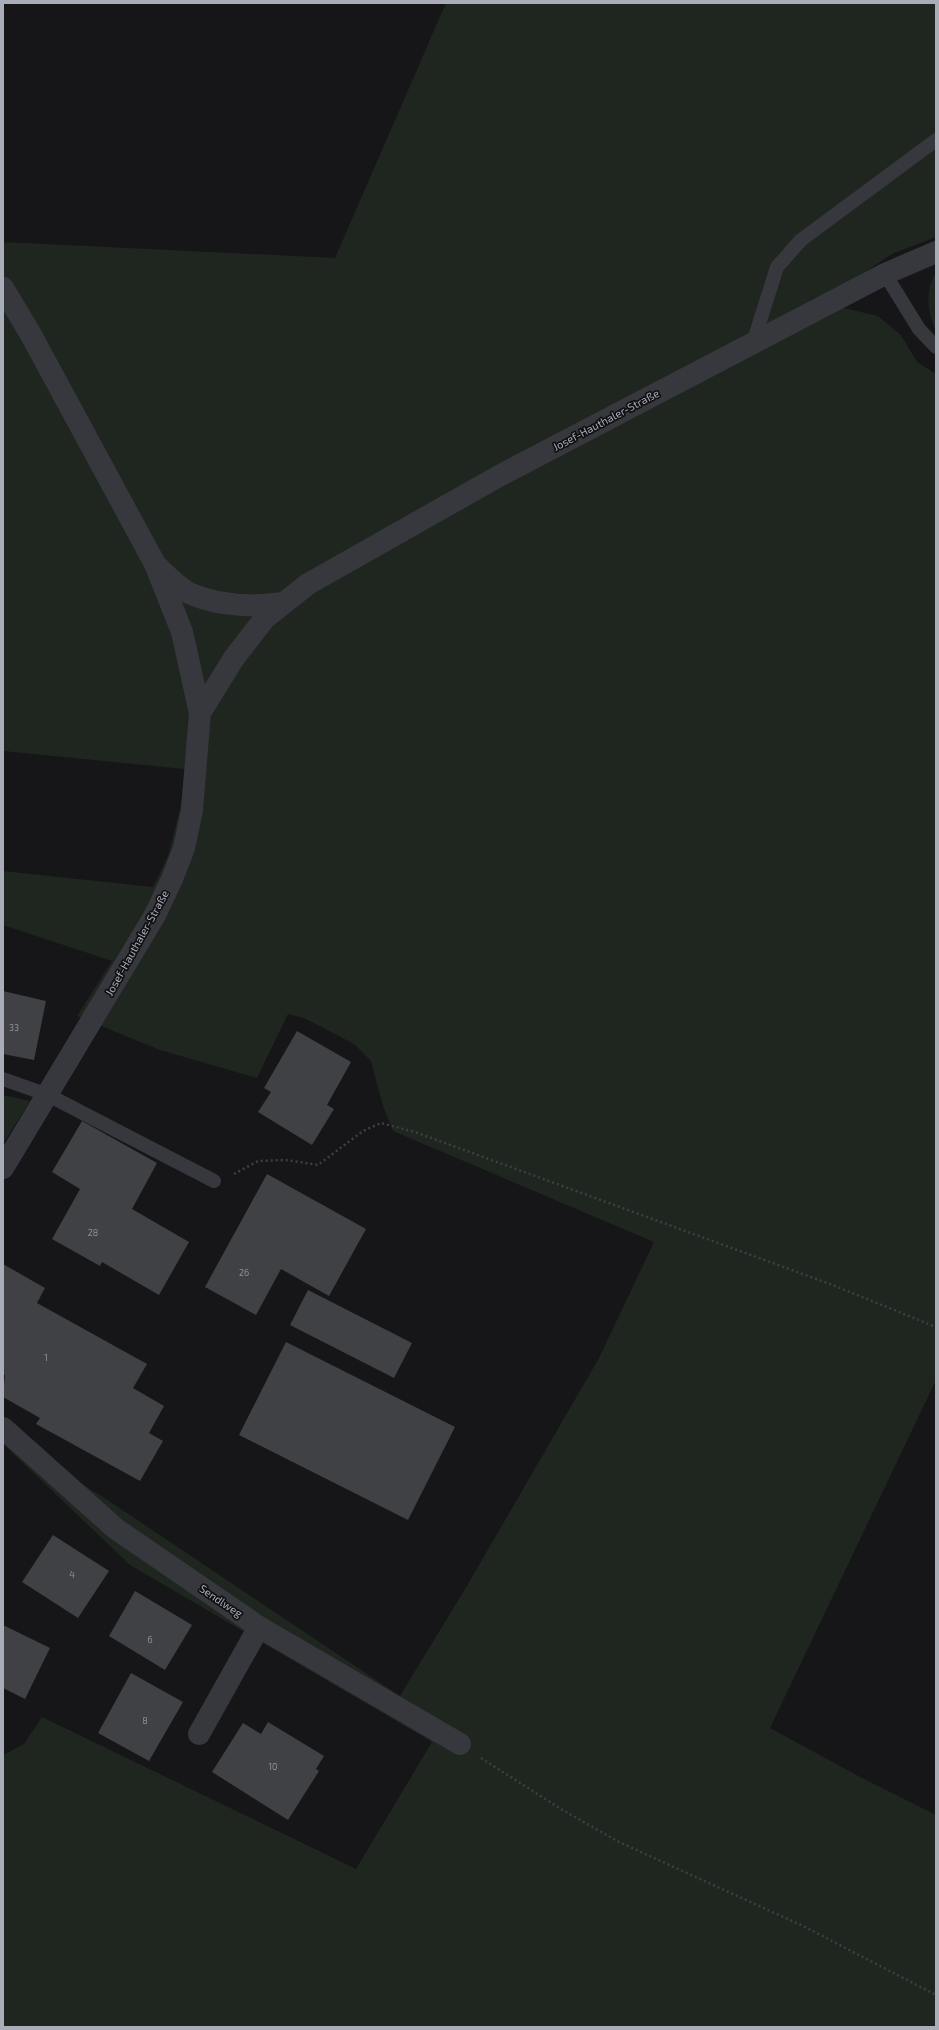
<svg xmlns="http://www.w3.org/2000/svg" width="939" height="2030" font-family="'Exo 2',sans-serif">
  <style>
    .green { fill: #1e261f }
    .building { fill: #404145 }
    .lines { fill: none; stroke-linecap: round; stroke-linejoin: round }
    .path { stroke: #3d3f44; stroke-width: 2.5; stroke-dasharray: 2 3; stroke-linecap: butt }
    .service { stroke: #37383d; stroke-width: 14 }
    .minor { stroke: #37383d; stroke-width: 22 }
    .labels { text-anchor: middle; stroke-width: 3.5; stroke-linejoin: round; paint-order: stroke }
    .number-label { font-size: 9px; fill: #8e929b }
    .street-label { font-size: 11px; fill: #a8adb8; stroke: #111113 }
  </style>
  <rect width="100%" height="100%" fill="#161618"/>
  <path class="green" d="M446 3H936V237L892 254 862 274 825 294 810 300 878 316 901 335 917 362 936 374V1380L770 1728 862 1778 936 1815V2027H3V1755L24 1744 42 1717 356 1869 432 1742 130 1565 3 1444V1434L109 1501 400 1696 468 1584 599 1358 654 1242 393 1131 383 1106 371 1061 354 1044 304 1018 288 1014 257 1078 160 1050 77 1016 112 961 3 925V871L153 887 168 856 180 809 185 769 3 751V242L335 258Z
    M936 273V330C927 316 925 286 936 273Z
    M3 1095 30 1101 3 1144Z"/>
  <path class="building" d="M3 991 46 1001 34 1060 3 1054Z
    M297 1031 351 1062 327 1105 334 1109 312 1145 258 1112 271 1092 264 1088Z
    M82 1121 157 1163 132 1209 189 1242 159 1295 102 1262 100 1266 52 1239 80 1189 52 1172Z
    M267 1174 366 1229 329 1296 281 1269 256 1315 205 1287Z
    M3 1264 45 1288 37 1303 147 1364 133 1388 164 1406 149 1433 163 1441 140 1481 36 1424 40 1418 3 1397 5 1375 3 1374Z
    M308 1290 412 1343 394 1378 290 1325Z
    M286 1342 455 1427 408 1520 239 1435Z
    M53 1535 109 1571 78 1618 22 1582Z
    M135 1591 192 1625 165 1670 109 1636Z
    M3 1625 50 1648 25 1699 3 1688Z
    M131 1673 183 1702 149 1761 98 1733Z
    M268 1722 324 1756 316 1769 319 1771 288 1820 212 1772 243 1723 261 1734Z"/>
  <g class="lines">
    <path class="path" d="M234 1174 258 1161 286 1160 318 1165 363 1131 381 1123 415 1132 830 1284 936 1327
      M481 1758 561 1809 619 1842 803 1926 936 1995"/>
    <path class="service" d="M885 274 919 329 936 347
      M753 343 777 267 801 240 936 140
      M3 1079 48 1095 214 1181"/>
    <path class="minor" d="M3 288 30 333 155 564 182 632 200 713
      M158 567C167 576 178 587 189 593 218 606 254 607 284 603
      M3 1168 155 915 172 879 184 848 192 810 200 713 234 658 265 618 308 584 499 476 885 274 936 252
      M3 1428 116 1529 259 1627 460 1744
      M199 1734 259 1627"/>
  </g>
  <g class="labels">
    <g class="number-label">
      <text x="14" y="1031">33</text>
      <text x="93" y="1236">28</text>
      <text x="244" y="1276">26</text>
      <text x="46" y="1361">1</text>
      <text x="72" y="1578">4</text>
      <text x="150" y="1643">6</text>
      <text x="145" y="1724">8</text>
      <text x="273" y="1770">10</text>
    </g>
    <g class="street-label">
      <text transform="translate(606 420) rotate(-28)" y="4">Josef-Hauthaler-Straße</text>
      <text transform="translate(137 943) rotate(-61)" y="4">Josef-Hauthaler-Straße</text>
      <text transform="translate(221 1601) rotate(34)" y="4">Sendlweg</text>
    </g>
  </g>
  <rect width="939" height="2030" fill="none" stroke="#a8adb8" stroke-width="8"/>
</svg>
